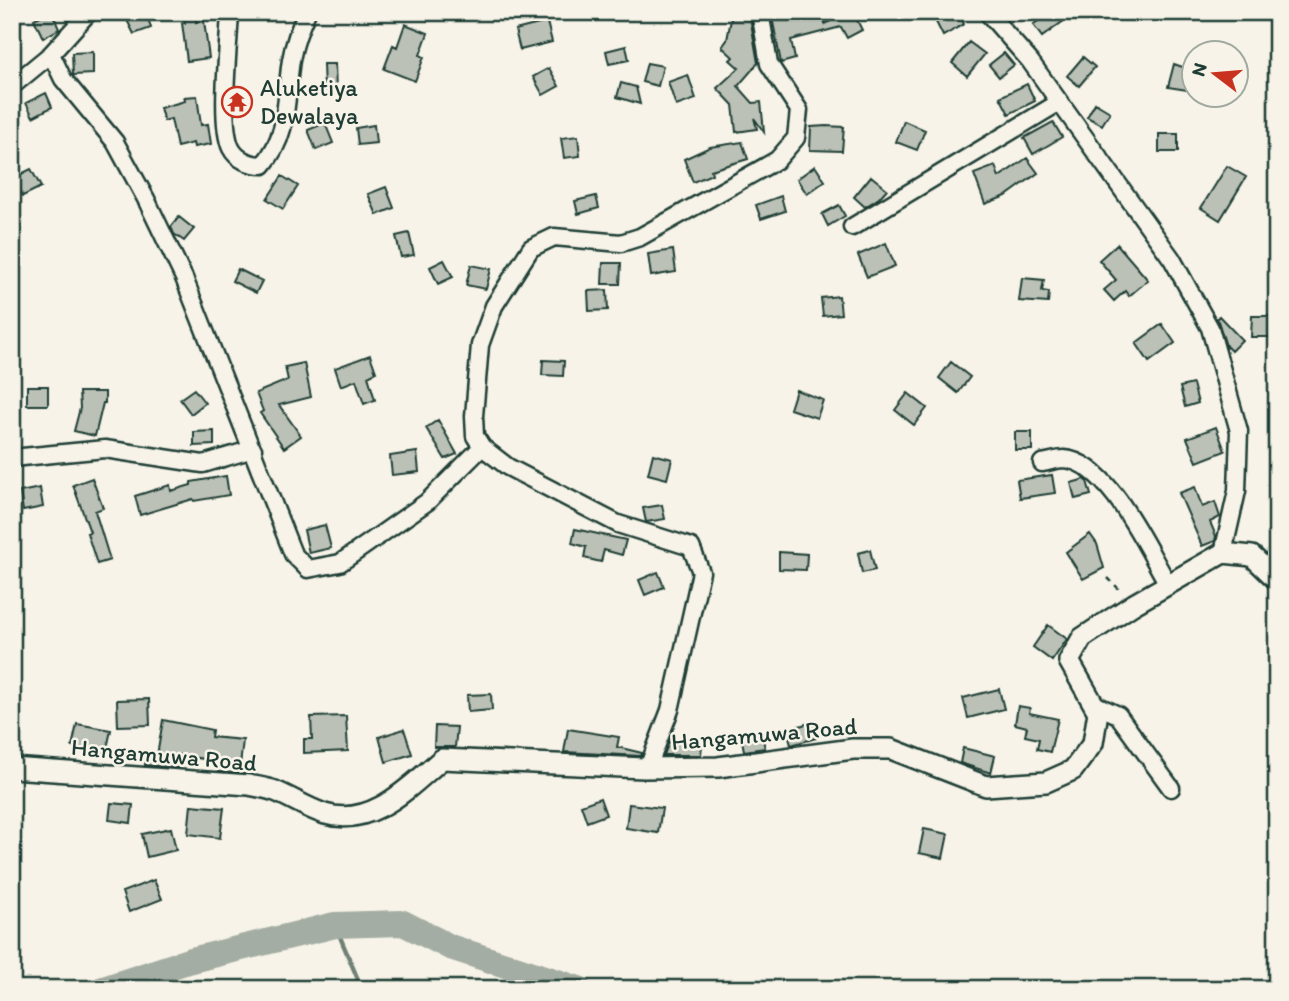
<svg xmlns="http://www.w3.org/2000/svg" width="1289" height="1001" font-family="Itim,sans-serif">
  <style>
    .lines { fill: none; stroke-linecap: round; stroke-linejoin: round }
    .stream { stroke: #6f8077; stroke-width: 4.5 }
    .river { stroke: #a4ada3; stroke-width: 26 }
    .building { fill: #bbc1b6; stroke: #1f3d34; stroke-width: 2 }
    .minor-casing { stroke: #1f3d34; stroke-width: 21 }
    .tertiary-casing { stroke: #1f3d34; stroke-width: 24 }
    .path { stroke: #1f3d34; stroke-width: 2.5; stroke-dasharray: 5 5; stroke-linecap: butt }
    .minor { stroke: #f7f3e8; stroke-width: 16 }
    .tertiary { stroke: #f7f3e8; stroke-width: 19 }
    .labels { text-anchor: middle; stroke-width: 5; stroke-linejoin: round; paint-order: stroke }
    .poi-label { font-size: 24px; fill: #1f3d34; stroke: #f7f3e8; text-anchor: start }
    .street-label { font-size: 24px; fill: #1f3d34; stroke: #f7f3e8 }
  </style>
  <rect width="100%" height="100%" fill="#f7f3e8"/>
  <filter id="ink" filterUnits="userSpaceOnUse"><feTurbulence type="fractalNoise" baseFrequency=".0143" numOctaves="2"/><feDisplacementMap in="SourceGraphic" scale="14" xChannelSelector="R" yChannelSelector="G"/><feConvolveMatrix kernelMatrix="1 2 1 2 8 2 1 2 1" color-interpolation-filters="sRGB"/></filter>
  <g filter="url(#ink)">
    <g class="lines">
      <path class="stream" d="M335 925 362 989"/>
      <path class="river" d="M103 989 188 961 335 925 403 923 450 947 579 989"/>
    </g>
    <path class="building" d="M49 12H52L59 29 43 38 34 19Z
      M123 12H146L151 28 134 34Z
      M184 12H196V22L204 21 209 58 187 61 182 23H185Z
      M773 12H822L825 24 847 12H853L862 30 847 38 841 27 791 40 795 59 781 63 772 17Z
      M944 12H957L964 24 943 36 934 18Z
      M1049 12H1060L1065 20 1042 37 1033 25Z
      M732 14 750 17 758 63 738 86 753 103 761 102 764 132 754 118 757 129 736 132 733 105 717 88 739 68 730 60 733 57 722 47 727 40Z
      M547 22 552 42 520 50 515 30Z
      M405 24 428 33 420 55 424 57 415 81 384 69 393 45 397 47Z
      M969 42 985 54 967 76 952 63Z
      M626 46 629 60 609 64 606 51Z
      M93 52V74L73 75 72 53Z
      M1004 53 1014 65 999 77 989 65Z
      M1083 57 1095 67 1079 86 1067 76Z
      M647 63 663 66 658 86 642 82Z
      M323 64H335L336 90H324Z
      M1174 64 1194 71V91L1168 87Z
      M549 68 559 86 543 95 533 77Z
      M688 75 696 99 676 106 668 82Z
      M621 83 636 87 640 104 617 97Z
      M1027 84 1035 101 1009 114 1000 97Z
      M46 93 52 107 33 117 26 103Z
      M197 96 201 125 208 124 211 144 194 147 193 143 177 147 171 119 164 121 160 108 185 101 184 97Z
      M1095 103 1110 112 1102 125 1087 117Z
      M904 121 925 130 917 150 896 142Z
      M1053 122 1062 137 1033 154 1024 138Z
      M325 123 333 143 316 150 308 130Z
      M374 125 376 143 358 145 356 128Z
      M826 126 844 127 842 151 810 150 811 127Z
      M1159 134H1178V152H1159Z
      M578 136 580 156 564 158 561 138Z
      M742 142 748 159 711 170 712 174 693 182 684 159 710 147Z
      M1027 158 1038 173 1006 196 985 204 974 174 995 166 999 177Z
      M815 166 825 181 807 194 797 179Z
      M1227 166 1246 177 1220 220 1201 208Z
      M31 169 41 187 23 196 13 178Z
      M282 176 298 186 283 209 267 199Z
      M871 176 887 189 879 198 865 207 854 197Z
      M386 187 394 208 377 215 368 194Z
      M596 196 599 208 578 214 575 201Z
      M781 196 785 211 761 219 756 205Z
      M839 205 845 216 828 226 822 214Z
      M179 217 194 229 184 241 174 234 171 227Z
      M409 233 414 255 401 257 396 236Z
      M886 243 895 266 867 277 858 255Z
      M1117 244 1148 280 1129 296 1125 291 1114 301 1104 290 1116 280 1099 260Z
      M673 250 676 272 651 276 648 254Z
      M444 260 453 277 438 284 430 267Z
      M603 263H621L620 284H602Z
      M471 265 491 269 486 289 466 285Z
      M238 269 262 281 256 293 232 281Z
      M1022 278 1044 280 1042 291 1049 292 1048 303 1019 301Z
      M607 290 608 310 589 311 588 291Z
      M839 296 841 314 823 316 821 298Z
      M1219 316 1242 340 1231 351 1226 346 1217 318Z
      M1252 316H1271V337H1251Z
      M1162 324 1175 343 1149 362 1136 343Z
      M370 355 376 372 368 376 375 400 364 404 356 380 341 386 335 368Z
      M543 360 564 361 563 376 542 375Z
      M951 362 970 377 958 393 939 378Z
      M304 363 311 397 279 405 301 436 284 448 260 413 263 411 256 393 288 380 285 367Z
      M1193 384 1198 403 1185 407 1180 387Z
      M27 386H48V405H27Z
      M194 389 205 403 191 414 180 399Z
      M796 390 823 400 817 418 790 409Z
      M79 392H105V403H103L95 436 74 431 80 408Z
      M908 393 927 408 914 425 895 410Z
      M438 420 457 454 445 459 426 428Z
      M1216 427 1225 451 1197 462 1187 438Z
      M214 431V445L194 446V432Z
      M1015 432H1032V450H1015Z
      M417 452 419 472 392 475 390 456Z
      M653 454 672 459 667 479 648 474Z
      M1052 475 1055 493 1020 498 1017 480Z
      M226 476 229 495 194 501 193 499 140 515 135 496 170 485 171 491 191 485V482Z
      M92 478 103 508 95 511 110 560 97 564 87 533 90 532 73 485Z
      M1085 479 1087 481 1091 495 1075 499 1071 483Z
      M1195 487 1202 507 1215 502 1220 517 1210 522 1216 536 1215 541 1202 546 1179 493Z
      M40 488 43 507 23 511 20 492Z
      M662 505 665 519 646 522 643 508Z
      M325 525 331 548 309 553 304 530Z
      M575 529 626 540 622 555 604 550 601 562 584 558 586 547 572 543Z
      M1090 534 1097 544 1104 568 1083 579 1066 552Z
      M870 550 875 570 862 573 858 553Z
      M779 552 807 554 806 570 779 569Z
      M658 572 664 587 645 595 639 580Z
      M1048 625 1067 639 1052 661 1033 647Z
      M999 689 1004 709 968 718 963 698Z
      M491 694 492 710 468 712 467 695Z
      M149 699 150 725 118 726 117 700Z
      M1018 706 1030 708 1029 713 1058 719 1050 752 1037 749 1039 739 1025 736 1027 727 1015 724Z
      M346 716 348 751 304 753V739H312L311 717Z
      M163 720 212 730 211 737 243 740 240 765 179 755 178 768 145 765 146 755 157 756Z
      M812 722 816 738 791 745 787 730Z
      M77 724 111 730 106 753 72 747Z
      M435 726 457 727 455 747H434Z
      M404 729 412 754 386 762 379 737Z
      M568 729 619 737 617 747 642 753 641 756 564 752Z
      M762 736 765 748 744 751 742 740Z
      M669 742 702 744 701 755H664Z
      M963 748 995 756 991 773 960 763Z
      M600 798 606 815 587 822 581 805Z
      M111 803 133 805 131 823 109 820Z
      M629 804 662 808 658 833 626 828Z
      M191 805 224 808 220 838 188 834Z
      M171 828 176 850 147 857 142 834Z
      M924 829 948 834 943 858 919 853Z
      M154 880 162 899 129 912 122 892Z"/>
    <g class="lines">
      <g class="minor-casing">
        <path id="minor" d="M230 12C229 43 219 123 231 148 237 160 251 165 263 165 290 134 285 98 291 60 294 43 300 27 307 12
          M987 12 1030 61 1172 259 1210 328 1239 431 1237 491 1223 553
          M51 54 63 79 115 142 146 199 184 278 293 554 308 569 340 563 427 502 482 447
          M12 86 51 54 89 12
          M852 227 1058 103
          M12 458 105 449 203 464 253 449
          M1042 463C1049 462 1057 459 1064 459 1109 462 1147 549 1168 584
          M1092 703 1118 715 1171 788
          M644 768 649 765 670 710 701 572 691 547 618 524 508 467 482 447 475 436 474 416 480 345 494 306 531 248 554 237 621 243 640 237 777 160 796 138 799 110 769 64 760 12"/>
      </g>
      <g class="tertiary-casing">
        <path id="tertiary" d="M12 768 249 785C258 787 267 788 275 791 292 798 308 809 325 814 372 828 410 786 442 759L644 768 718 767 853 749H891L986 786 1046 782 1073 770 1093 743 1098 712 1069 661 1082 638 1134 604 1223 553 1252 556 1277 580"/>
      </g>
      <path class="path" d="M1108 578 1122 592"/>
      <use href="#minor" class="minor"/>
      <use href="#tertiary" class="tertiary"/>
    </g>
  </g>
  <defs>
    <g id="temple-ring" transform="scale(1.575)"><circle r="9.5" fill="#f7f3e8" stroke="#c8321e" stroke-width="1.5"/><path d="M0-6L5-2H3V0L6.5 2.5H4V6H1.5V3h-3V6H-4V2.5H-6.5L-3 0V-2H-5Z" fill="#c8321e"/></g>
  </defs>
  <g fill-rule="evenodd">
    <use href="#temple-ring" x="237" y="102"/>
  </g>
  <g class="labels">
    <g class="poi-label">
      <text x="260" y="96">Aluketiya<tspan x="260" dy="28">Dewalaya</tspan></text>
    </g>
    <g class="street-label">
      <text transform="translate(764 734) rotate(-5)" y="8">Hangamuwa Road</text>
      <text transform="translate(164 755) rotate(5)" y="8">Hangamuwa Road</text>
    </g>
  </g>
  <rect width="1289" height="1001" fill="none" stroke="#f7f3e8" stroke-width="42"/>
  <rect x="21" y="21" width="1247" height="959" fill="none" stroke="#1f3d34" stroke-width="2.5" filter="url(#ink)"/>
  <g transform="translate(1215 74) rotate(286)"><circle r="33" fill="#f7f3e8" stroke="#a1aaa0" stroke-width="2"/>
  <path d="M0-5L12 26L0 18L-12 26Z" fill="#c8321e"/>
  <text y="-10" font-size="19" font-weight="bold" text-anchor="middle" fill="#1f3d34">N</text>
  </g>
</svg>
